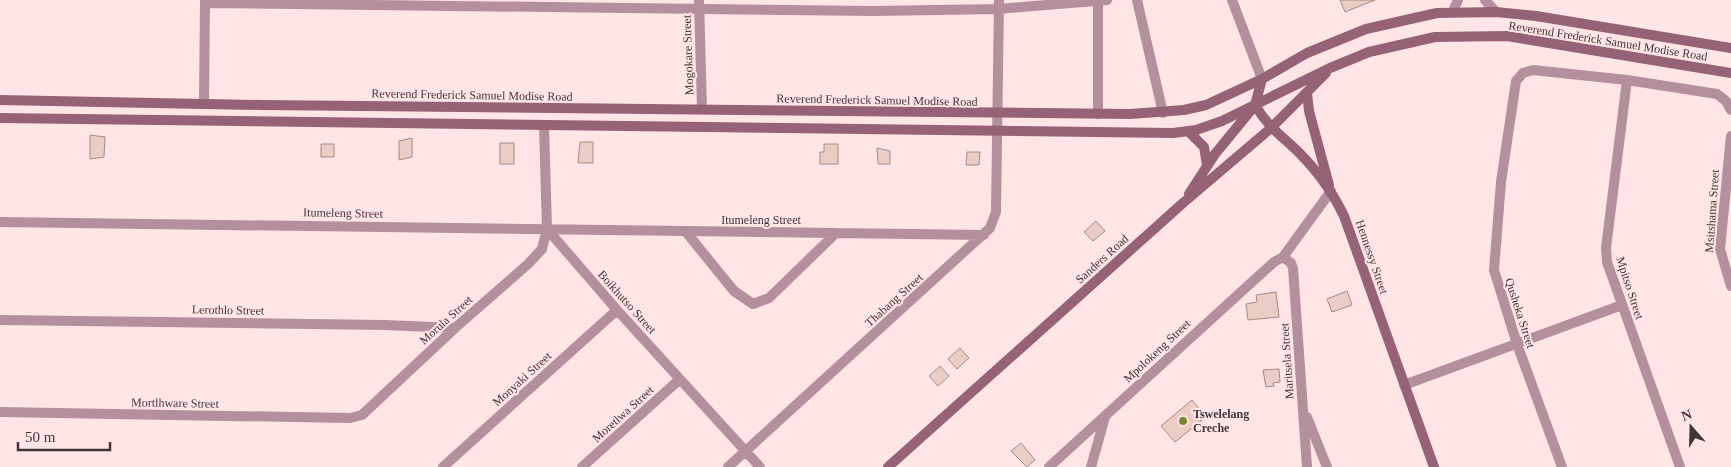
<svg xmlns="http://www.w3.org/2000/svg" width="1731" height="467" font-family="Georgia,serif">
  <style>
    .building { fill: #ebcdc5; stroke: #a68a82 }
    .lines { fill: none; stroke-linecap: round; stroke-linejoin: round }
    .street { stroke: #b48f9c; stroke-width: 10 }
    .secondary { stroke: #966276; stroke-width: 10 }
    .poi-dot { fill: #7a8633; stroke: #ffe5e5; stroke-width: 2 }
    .labels { text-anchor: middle; stroke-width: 4; stroke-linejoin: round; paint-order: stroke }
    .street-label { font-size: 12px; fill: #423536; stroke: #ffe5e5 }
    .poi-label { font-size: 12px; font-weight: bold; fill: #423536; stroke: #ffe5e5; text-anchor: start }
  </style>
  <rect width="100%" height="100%" fill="#ffe5e5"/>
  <path class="building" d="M1340 0H1375L1345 12Z
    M90 135 105 137 104 157 90 159Z
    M412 138V157L399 160V141Z
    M580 142H593V163H578Z
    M500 143H514V164H500Z
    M321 144H334V157H321Z
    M824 144H838V164H820V152H824Z
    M877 148 890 151V164H878Z
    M967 152H980L979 165H966Z
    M1096 221 1105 231 1093 241 1084 232Z
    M1347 291 1352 305 1332 312 1327 299Z
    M1276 292 1279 317 1248 320 1246 304 1257 302 1256 295Z
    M960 348 969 358 957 369 948 359Z
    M940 366 949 376 938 386 929 376Z
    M1279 369 1280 382 1273 383 1274 386 1266 387 1263 370Z
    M1192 400 1206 417 1175 442 1161 426Z
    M1021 443 1035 460 1027 467 1011 451Z"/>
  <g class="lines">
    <path class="street" d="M699 0 702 109
      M1137 0 1163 113
      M1232 0 1262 79
      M1485 0 1496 12
      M1098 2V114
      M205 3 874 11 998 9 1107 0
      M1453 11 1458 0
      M1627 80 1606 248 1607 262 1680 467
      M204 103 205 0
      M1731 136 1720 249 1731 286
      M0 222 984 235
      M547 229 617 310 760 467
      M686 232 734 291 753 304 769 298 836 233
      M1283 257 1291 263 1293 268 1307 467
      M1283 257 1331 191
      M0 320 385 325 455 328
      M1404 385 1622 305
      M0 412 350 418 362 415 455 328 528 264 542 249 547 229 544 125
      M1307 417 1327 467
      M443 467 617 310
      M582 467 680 379
      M728 467 990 228 996 212 999 0
      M1049 467 1274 262 1283 257
      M1091 467 1105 417
      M1562 467 1517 344 1494 270 1501 182 1516 81 1523 73 1533 70 1627 80 1717 94 1726 101 1731 110"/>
    <path class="secondary" d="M1262 79 1255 105C1265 122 1276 132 1291 145 1313 165 1331 189 1344 216L1434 467
      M1307 93 1309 111 1329 185
      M0 100 262 105 1130 114 1184 110 1206 105 1262 79 1307 53 1366 29 1437 13 1496 12 1536 16 1731 48
      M0 118 1173 133 1196 130 1222 121 1330 68 1369 52 1435 37 1507 36 1731 73
      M1188 131 1204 147 1207 165
      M1189 194 1215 154 1252 109
      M888 467 1183 203 1271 128 1326 73"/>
  </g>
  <circle class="poi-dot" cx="1183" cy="421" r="5"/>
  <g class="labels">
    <g class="street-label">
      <text transform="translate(1608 41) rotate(9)" y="4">Reverend Frederick Samuel Modise Road</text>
      <text transform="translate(688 55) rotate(-92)" y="4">Mogokare Street</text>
      <text transform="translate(472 95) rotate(1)" y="4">Reverend Frederick Samuel Modise Road</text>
      <text transform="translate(877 100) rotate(1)" y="4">Reverend Frederick Samuel Modise Road</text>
      <text transform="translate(1712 211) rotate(-86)" y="4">Msitshama Street</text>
      <text transform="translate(343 213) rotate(1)" y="4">Itumeleng Street</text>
      <text x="761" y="224">Itumeleng Street</text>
      <text transform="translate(1372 257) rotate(71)" y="4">Hennessy Street</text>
      <text transform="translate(1102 259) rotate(-42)" y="4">Sanders Road</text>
      <text transform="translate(1630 288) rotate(72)" y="4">Mpitso Street</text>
      <text transform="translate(894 300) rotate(-42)" y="4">Thabang Street</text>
      <text transform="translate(627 302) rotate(48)" y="4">Boikhutso Street</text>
      <text transform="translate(228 310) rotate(1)" y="4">Lerothlo Street</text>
      <text transform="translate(1520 313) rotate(72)" y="4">Qusheka Street</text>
      <text transform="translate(446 320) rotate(-42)" y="4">Morula Street</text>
      <text transform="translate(1157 351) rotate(-43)" y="4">Mpolokeng Street</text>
      <text transform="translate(1287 361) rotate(-94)" y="4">Maritsela Street</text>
      <text transform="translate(522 379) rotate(-42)" y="4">Monyaki Street</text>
      <text transform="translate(175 403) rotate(1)" y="4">Mortlhware Street</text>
      <text transform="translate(623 414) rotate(-42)" y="4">Moretlwa Street</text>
    </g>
    <g class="poi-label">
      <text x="1193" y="418">Tswelelang<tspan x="1193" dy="14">Creche</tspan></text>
    </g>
  </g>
  <g transform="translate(1691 427) rotate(340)" stroke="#ffe5e5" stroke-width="4" paint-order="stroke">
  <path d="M0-4L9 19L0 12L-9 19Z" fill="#423536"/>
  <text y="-8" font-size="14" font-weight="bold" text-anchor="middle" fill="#423536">N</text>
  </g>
  <path d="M18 442v8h92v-8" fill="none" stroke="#423536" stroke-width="2.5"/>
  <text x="25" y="442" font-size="15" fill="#423536" stroke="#ffe5e5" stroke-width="4" paint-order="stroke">50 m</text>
</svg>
